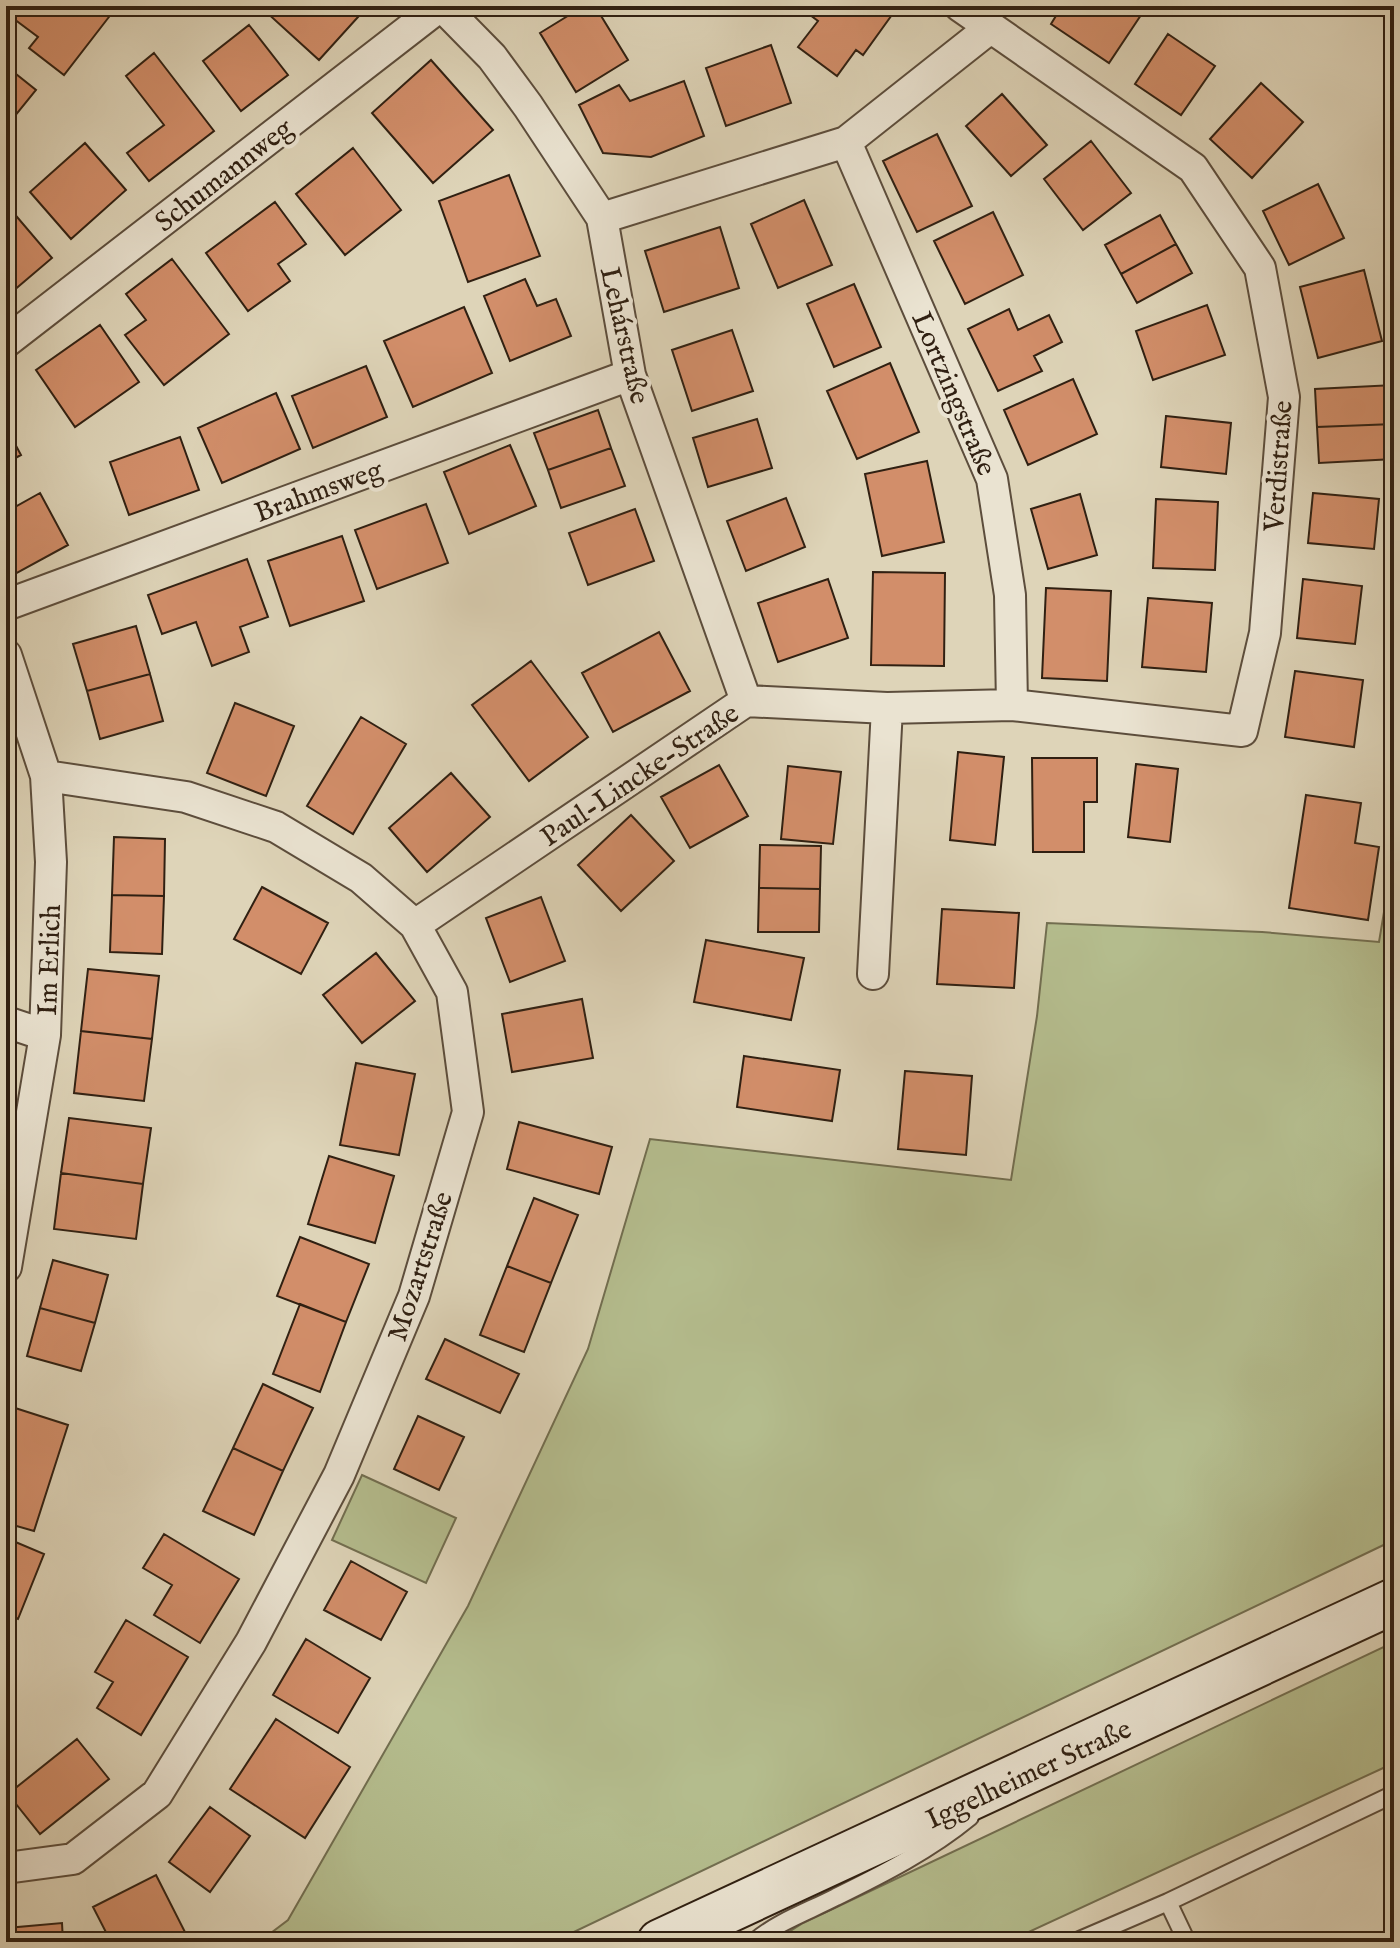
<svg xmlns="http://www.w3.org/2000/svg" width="1400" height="1948" font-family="'IM FELL English',serif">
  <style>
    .green { fill: #b4bc8d; stroke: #726e50; stroke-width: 2 }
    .building { fill: #d28e6a; stroke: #302012; stroke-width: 2 }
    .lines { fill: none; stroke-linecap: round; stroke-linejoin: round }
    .lane-casing { stroke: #5c4d3c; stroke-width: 20 }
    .street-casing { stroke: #5c4d3c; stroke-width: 34 }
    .secondary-casing { stroke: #302012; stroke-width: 48 }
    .lane { stroke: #eae3d1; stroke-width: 16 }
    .street { stroke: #eae3d1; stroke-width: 30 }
    .secondary { stroke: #eae3d1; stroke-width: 44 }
    .labels { text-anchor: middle; stroke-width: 8; stroke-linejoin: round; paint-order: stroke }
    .street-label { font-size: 28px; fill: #302012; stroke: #eae3d1 }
  </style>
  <rect width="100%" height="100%" fill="#ded4b8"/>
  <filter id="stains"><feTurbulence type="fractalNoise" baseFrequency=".0025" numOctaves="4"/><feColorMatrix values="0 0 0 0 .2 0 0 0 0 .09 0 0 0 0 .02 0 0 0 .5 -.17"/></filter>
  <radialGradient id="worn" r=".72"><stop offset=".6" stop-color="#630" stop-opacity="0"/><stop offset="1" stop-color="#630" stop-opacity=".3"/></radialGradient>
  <path class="green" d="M1394 852V1540L553 1942H259L288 1920 468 1606 588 1349 650 1139 1011 1180 1037 1016 1047 923 1262 932 1379 942Z
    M362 1475 456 1518 426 1583 332 1540Z
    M1394 1642V1763L1007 1942H773L803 1923Z"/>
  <path class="building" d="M6 6H104L112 13 64 75 29 48 38 37 6 13Z
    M269 6H368L319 60 265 11Z
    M584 6H595L628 60 576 92 540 33Z
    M798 6H886L894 12 863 55 856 50 837 76 798 47 818 21Z
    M1062 6H1147L1109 63 1051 24Z
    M249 25 288 75 241 111 203 61Z
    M1168 34 1215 66 1181 115 1135 84Z
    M771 45 791 103 726 126 706 68Z
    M154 53 214 131 149 181 127 153 164 125 126 76Z
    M431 60 493 130 433 183 372 113Z
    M6 66 36 90 6 127Z
    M684 81 704 136 651 157 603 153 579 105 619 85 630 101Z
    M1261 83 1303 122 1252 178 1210 139Z
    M1002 94 1047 145 1011 176 966 126Z
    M937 134 972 206 917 232 883 161Z
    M1091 141 1131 193 1083 230 1044 179Z
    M85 143 126 190 71 239 30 192Z
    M353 148 401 210 345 255 296 194Z
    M509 175 540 256 468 282 439 201Z
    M1318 184 1344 238 1289 265 1263 211Z
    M804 200 832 265 778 288 751 224Z
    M275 202 306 244 278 264 290 281 248 311 206 253Z
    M6 204 52 258 6 297Z
    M993 212 1023 275 965 304 934 241Z
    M1160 215 1176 244 1121 274 1105 245Z
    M720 227 739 288 664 312 645 251Z
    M1176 244 1192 273 1137 303 1121 274Z
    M172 259 229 334 164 385 125 335 146 320 126 294Z
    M1364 270 1382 341 1318 358 1300 287Z
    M525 279 537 306 556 299 571 336 510 361 484 296Z
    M854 284 881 347 834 367 807 304Z
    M1207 305 1225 355 1153 380 1136 331Z
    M464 307 492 373 413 407 384 341Z
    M1009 309 1018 330 1049 315 1062 342 1034 356 1042 371 998 391 968 329Z
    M100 325 139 382 75 427 36 370Z
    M732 330 753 391 692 411 672 350Z
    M890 363 919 432 857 459 827 391Z
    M366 366 387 417 313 448 292 396Z
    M1073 379 1097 434 1028 465 1004 410Z
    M1394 385V424L1317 427 1315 389Z
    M276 393 300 449 222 483 198 428Z
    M598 410 611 448 548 470 534 433Z
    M1166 416 1231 423 1226 474 1161 467Z
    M757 419 772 468 708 487 693 438Z
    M1394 424V459L1319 463 1317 427Z
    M6 427 21 455 6 463Z
    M180 437 199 490 129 515 110 462Z
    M510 445 536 506 469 534 444 472Z
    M611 448 625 486 561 508 548 470Z
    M927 461 944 542 882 556 865 474Z
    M40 493 68 545 15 574 6 557V512Z
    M1313 493 1379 499 1374 549 1308 543Z
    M1080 494 1097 555 1048 569 1031 509Z
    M786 498 805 547 746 571 727 521Z
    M1156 499 1218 502 1215 570 1153 568Z
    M426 504 448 563 377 589 355 530Z
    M635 509 654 561 588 585 569 533Z
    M342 536 364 601 290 626 268 561Z
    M247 559 268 617 240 627 249 652 212 666 196 622 162 634 148 595Z
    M873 572 945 573 944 666 871 665Z
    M828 579 848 638 778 662 758 603Z
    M1303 579 1362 586 1355 644 1297 638Z
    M1046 588 1111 591 1107 681 1042 678Z
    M1148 598 1212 603 1206 672 1142 667Z
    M136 626 150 674 87 691 73 644Z
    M659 632 690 691 613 732 582 673Z
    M531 661 588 737 529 781 472 705Z
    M1295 671 1363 680 1354 747 1285 737Z
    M150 674 163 721 100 739 87 691Z
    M235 703 294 726 266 796 207 773Z
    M361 717 406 744 353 834 307 806Z
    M958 752 1004 757 995 845 950 840Z
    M1032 758H1097V802H1084V852H1033Z
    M1136 764 1178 769 1170 842 1128 837Z
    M719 765 748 816 690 848 661 797Z
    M788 766 841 772 833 844 781 839Z
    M451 773 490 817 427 872 389 828Z
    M1306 795 1361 803 1355 843 1379 847 1368 920 1289 908Z
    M631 815 674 861 621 911 578 865Z
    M114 837 165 839 164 896 112 895Z
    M760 845 821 846 820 889 759 888Z
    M262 887 328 923 301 974 234 939Z
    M759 888 820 889 819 932H758Z
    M112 895 164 896 162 954 110 952Z
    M541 897 565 961 510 982 486 918Z
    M942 909 1019 913 1014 988 937 984Z
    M706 940 804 958 791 1020 694 1002Z
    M376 953 415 1001 362 1043 323 995Z
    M88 969 159 976 152 1039 81 1031Z
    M582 999 593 1058 512 1072 502 1014Z
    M81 1031 152 1039 144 1101 74 1093Z
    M744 1056 840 1070 832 1121 737 1107Z
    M356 1063 415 1074 399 1155 340 1145Z
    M905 1071 972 1076 966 1155 898 1149Z
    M69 1118 151 1128 143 1184 61 1173Z
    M519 1122 612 1147 599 1194 507 1169Z
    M329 1156 394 1176 375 1243 308 1224Z
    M61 1173 143 1184 136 1239 54 1229Z
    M534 1198 578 1215 551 1283 507 1266Z
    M300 1237 369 1264 346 1322 277 1296Z
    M53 1260 108 1275 95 1323 40 1308Z
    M507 1266 551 1283 524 1352 480 1335Z
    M300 1304 346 1322 320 1392 273 1374Z
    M40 1308 95 1323 81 1371 27 1356Z
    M445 1339 519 1374 500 1413 426 1379Z
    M263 1384 313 1408 283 1471 233 1448Z
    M12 1407 68 1425 34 1531 6 1523V1425Z
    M418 1416 464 1437 439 1490 394 1469Z
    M233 1448 283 1471 254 1535 203 1511Z
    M164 1534 239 1579 200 1643 154 1615 172 1585 143 1568Z
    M6 1538 44 1554 18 1619 6 1614Z
    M351 1561 407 1592 381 1640 324 1610Z
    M126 1620 188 1657 141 1735 97 1708 113 1682 95 1672Z
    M306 1639 370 1678 338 1733 273 1695Z
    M276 1719 350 1767 305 1838 230 1789Z
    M77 1739 109 1779 40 1834 8 1794Z
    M210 1807 250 1836 210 1892 169 1862Z
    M156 1875 188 1938 180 1942H111L93 1907Z
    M62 1923 63 1942H9L7 1928Z"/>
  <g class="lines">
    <g class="lane-casing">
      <path id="lane" d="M1168 1902 1187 1942
        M754 1942C777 1922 809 1911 836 1897 883 1874 930 1850 970 1817
        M1075 1942 1168 1902 1394 1794"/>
    </g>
    <g class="street-casing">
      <path id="street" d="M442 6 492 57 528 106 602 218 630 375 746 701
        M846 142 992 479 1010 595 1012 705
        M602 218 846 142 990 28
        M6 342 440 6
        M6 605 630 375
        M6 655 46 776 51 862 45 1035 6 1267
        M415 925 746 701 887 708 1012 705 1242 731 1265 633 1284 397 1260 268 1193 168 960 6
        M873 974 887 708
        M6 1022 45 1035
        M6 1868 73 1859 157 1794 251 1642 339 1475 414 1296 468 1112 452 992 415 925 361 878 276 827 186 797 46 776"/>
    </g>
    <g class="secondary-casing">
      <path id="secondary" d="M660 1942 1394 1601"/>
    </g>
    <use href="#lane" class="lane"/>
    <use href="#street" class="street"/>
    <use href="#secondary" class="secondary"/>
  </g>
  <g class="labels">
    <g class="street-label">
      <text transform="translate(223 174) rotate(-38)" y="10">Schumannweg</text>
      <text transform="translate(626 335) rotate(77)" y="10">Lehárstraße</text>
      <text transform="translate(955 393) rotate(67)" y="10">Lortzingstraße</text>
      <text transform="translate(1277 466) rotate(-86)" y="10">Verdistraße</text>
      <text transform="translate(318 490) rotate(-20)" y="10">Brahmsweg</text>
      <text transform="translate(639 774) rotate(-34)" y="10">Paul-Lincke-Straße</text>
      <text transform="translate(48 960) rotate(-88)" y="10">Im Erlich</text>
      <text transform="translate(419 1266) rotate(-72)" y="10">Mozartstraße</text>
      <text transform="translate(1028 1773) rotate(-25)" y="10">Iggelheimer Straße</text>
    </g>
  </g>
  <rect width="1400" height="1948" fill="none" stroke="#ded4b8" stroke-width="32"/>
  <rect x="8" y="8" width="1384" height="1932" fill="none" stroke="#302012" stroke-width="4"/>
  <rect x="16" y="16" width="1368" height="1916" fill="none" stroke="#302012" stroke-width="2"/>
  <rect width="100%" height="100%" filter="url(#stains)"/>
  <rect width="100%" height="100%" fill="url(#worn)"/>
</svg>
